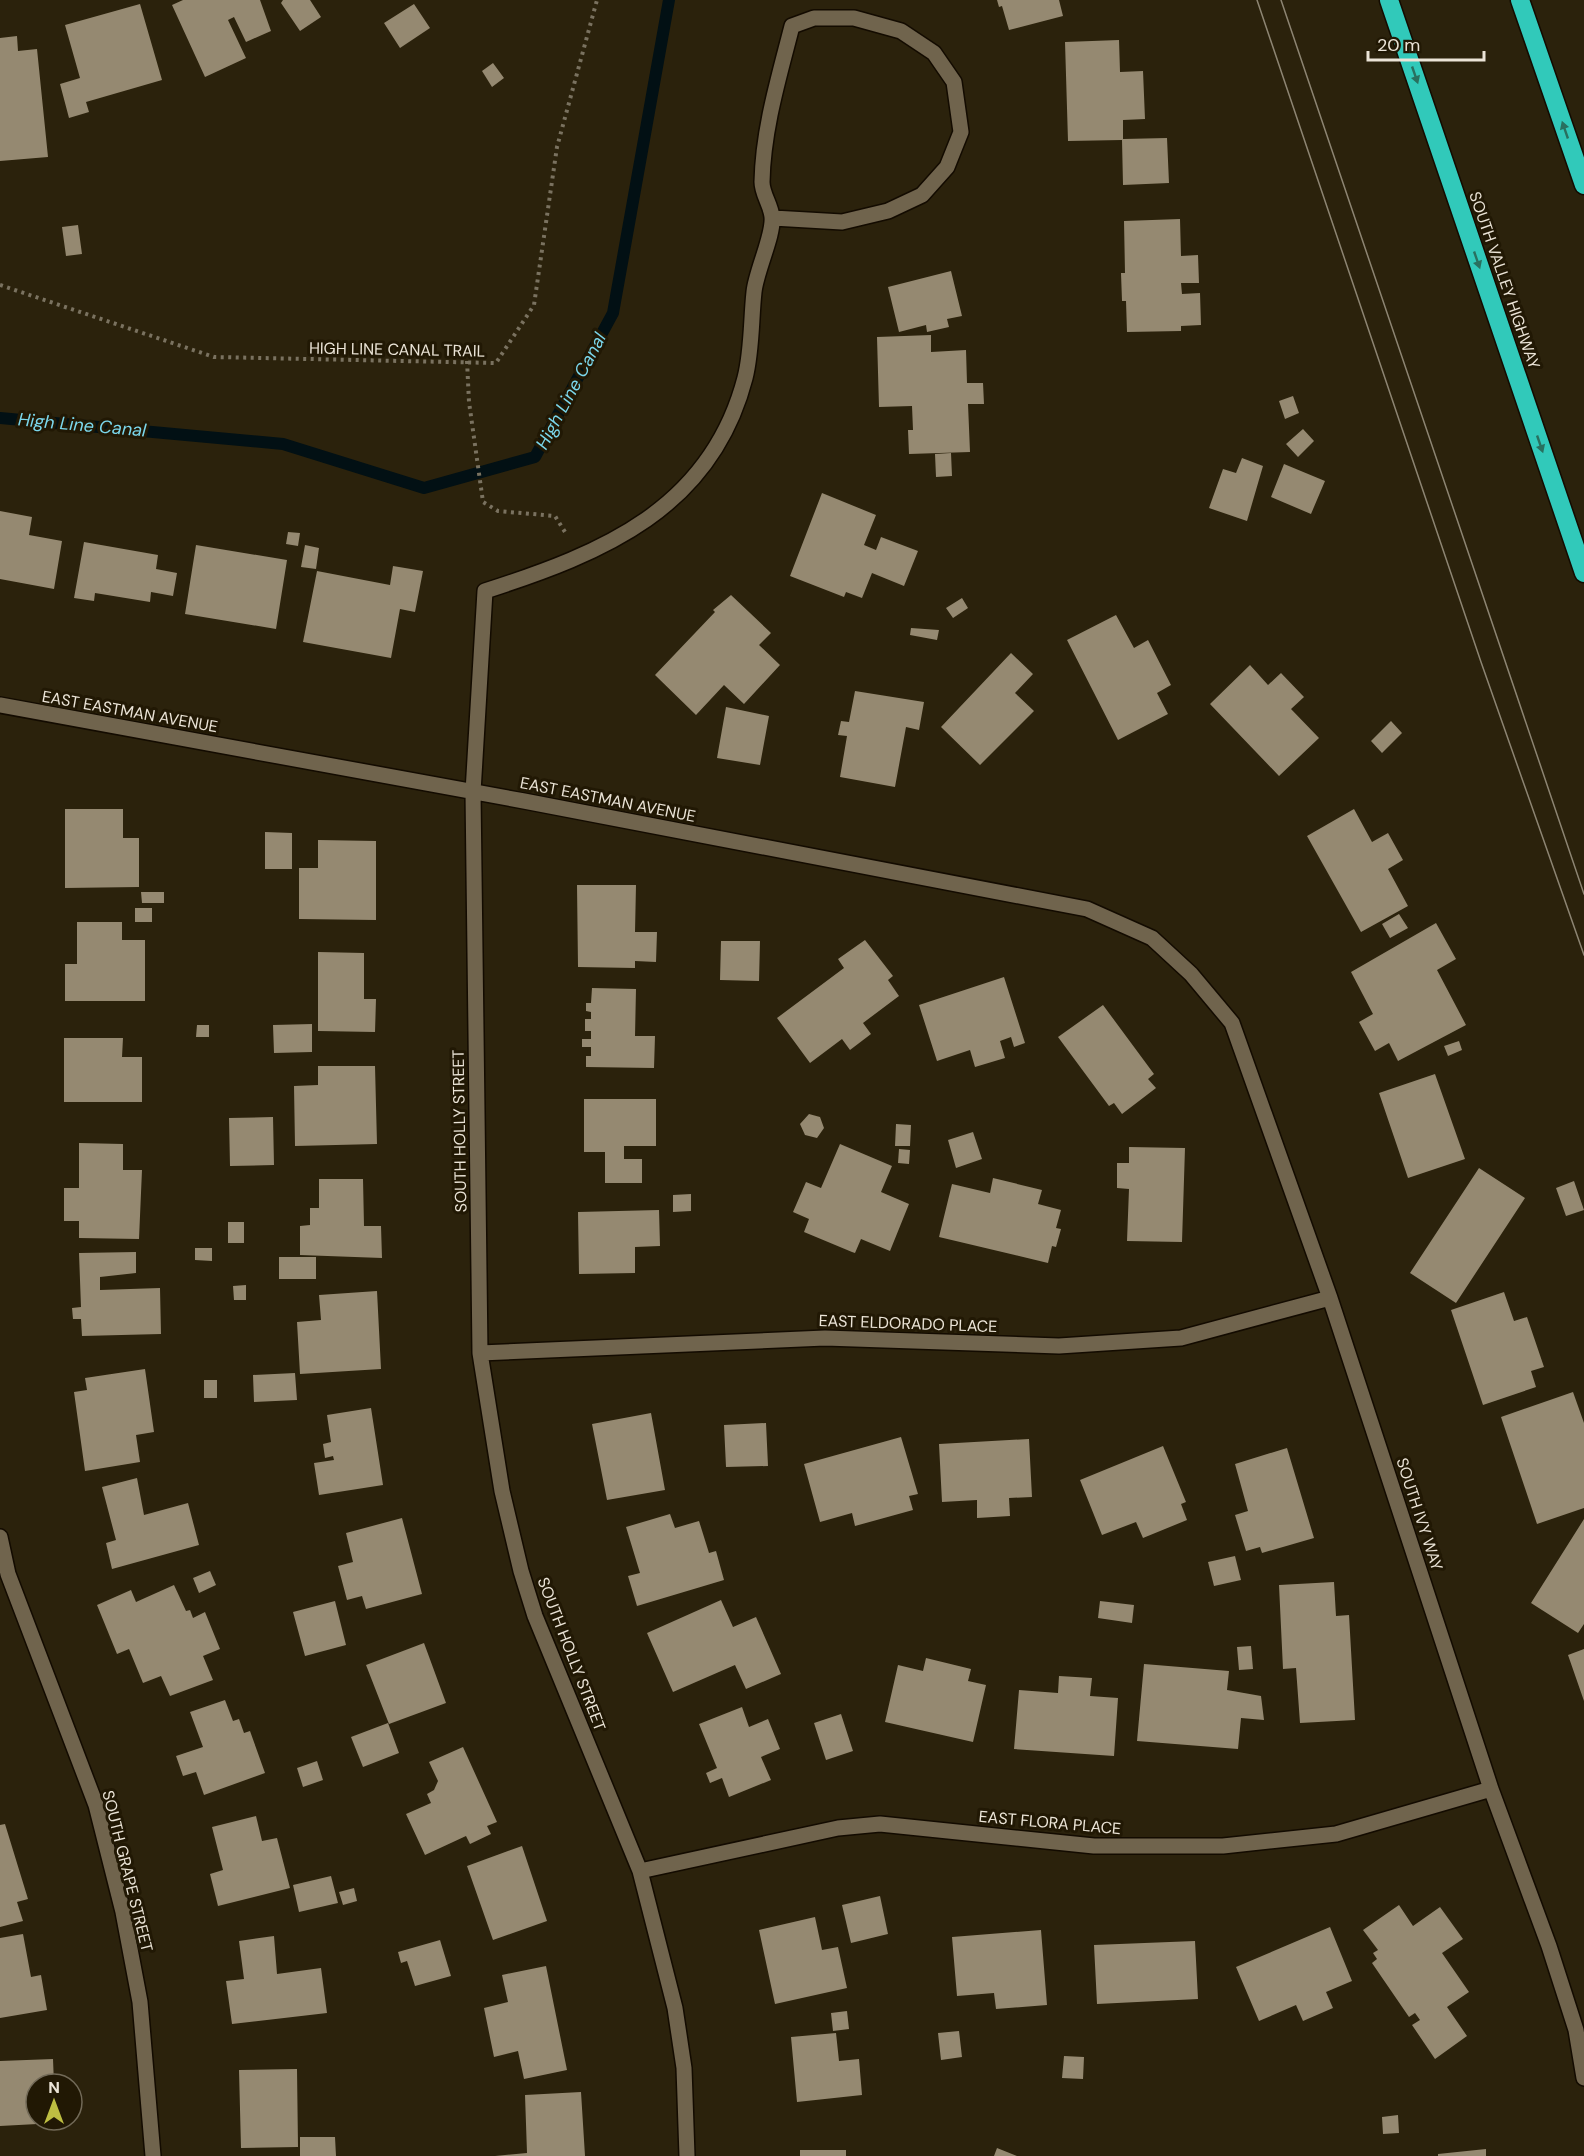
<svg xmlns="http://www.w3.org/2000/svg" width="1584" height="2156" font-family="'DM Sans',sans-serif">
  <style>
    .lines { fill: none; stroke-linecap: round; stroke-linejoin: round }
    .stream { stroke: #021014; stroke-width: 12 }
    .building { fill: #958971 }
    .minor-casing { stroke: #130b00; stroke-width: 18 }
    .motorway-casing { stroke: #130b00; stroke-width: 21 }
    .path { stroke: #7a7260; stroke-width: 4; stroke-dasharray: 3 4.5; stroke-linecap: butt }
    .minor { stroke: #70644d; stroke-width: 15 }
    .motorway { stroke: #31c9ba; stroke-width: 18 }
    .tram { stroke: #8d8573; stroke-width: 1.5 }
    .oneway { fill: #29705f }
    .labels { text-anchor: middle; stroke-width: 6; stroke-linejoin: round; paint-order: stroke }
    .street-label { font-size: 16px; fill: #ebe4d7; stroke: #211804 }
    .water-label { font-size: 18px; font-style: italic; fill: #7bd7ec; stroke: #211804 }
  </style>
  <rect width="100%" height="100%" fill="#2b220c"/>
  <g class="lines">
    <path class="stream" d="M0 418 283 444 424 488 535 457 613 313 669 0"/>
  </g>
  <path class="building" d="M183 0H260L271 31 246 42 234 17 228 20 246 58 205 77 172 5Z
    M283 0H310L321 17 300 31 281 3Z
    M997 0H1059L1063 16 1009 30 1002 6 999 7Z
    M140 4 162 80 86 102 89 112 69 118 60 84 80 78 65 25Z
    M414 4 430 28 400 48 384 23Z
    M17 36 18 51 37 49 48 157 0 161V38Z
    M1119 40 1120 72 1143 71 1145 119 1123 120V139L1167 138 1169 183 1123 185 1122 140 1068 141 1065 42Z
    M493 63 504 78 492 87 482 71Z
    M1180 219 1181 256 1198 255 1199 283H1181L1182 294 1200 293 1201 325 1181 326V331L1127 332 1126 301H1122L1121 273H1125L1124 221Z
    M78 225 82 254 66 256 62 227Z
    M951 271 962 316 947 319 949 327 927 332 926 325 899 332 888 287Z
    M931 335V352L966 350 967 383H983L984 404H968L970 452 909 454 908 430H913L912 406 879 407 877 337Z
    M1293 396 1299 413 1285 419 1279 401Z
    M1303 429 1314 441 1298 457 1286 444Z
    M951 453 952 476 936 477 935 454Z
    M1242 458 1263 466 1247 521 1209 508 1223 469 1236 473Z
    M1284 464 1325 481 1311 514 1271 497Z
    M822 493 876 515 864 545 876 550 881 537 918 551 904 586 872 573 862 598 846 592 844 597 790 576Z
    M0 511 32 517 29 535 62 541 54 589 0 579Z
    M288 532 300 533 298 546 286 544Z
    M84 542 158 555 156 569 177 573 173 596 151 592 150 602 95 593 94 601 74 598Z
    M196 545 287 560 276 629 185 614Z
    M305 545 319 548 316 569 301 567Z
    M393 566 423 571 415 612 400 609 391 658 303 642 317 571 390 585Z
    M731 595 771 633 759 645 780 665 744 704 724 685 696 715 655 675 715 612 713 610Z
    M962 598 968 608 953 618 946 608Z
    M1116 615 1134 648 1148 640 1171 685 1157 693 1168 714 1118 740 1067 640Z
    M911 628 939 630 937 640 910 635Z
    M1011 653 1033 674 1015 693 1034 711 980 765 941 727Z
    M1250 665 1268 685 1281 673 1304 697 1291 709 1319 738 1279 776 1210 704Z
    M855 691 924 702 919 730 906 727 895 787 840 777 847 736 838 735 841 721 849 722Z
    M726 707 769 716 760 765 717 758Z
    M1391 721 1402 733 1382 753 1371 741Z
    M65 809H123V838H139V887L65 888Z
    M1354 809 1372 842 1388 833 1403 860 1388 869 1408 906 1361 932 1307 836Z
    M265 832 292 833V869H265Z
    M318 840 376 841V920L299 919V868H318Z
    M577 885H636L635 932H657L656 962 635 961V968L578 967Z
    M141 892H164V903H142Z
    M135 908H152V922H135Z
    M1399 914 1408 928 1390 938 1382 924Z
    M77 922H122V940H145V1001H65V964H77Z
    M1436 923 1456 959 1437 970 1466 1025 1398 1061 1389 1043 1375 1051 1359 1022 1373 1014 1351 972Z
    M865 940 893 976 888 980 899 996 863 1023 871 1034 850 1050 842 1039 810 1063 777 1018 844 968 838 959Z
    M721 941H760L759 981 720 980Z
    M318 952 364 953V999H376L375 1032 318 1031Z
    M1004 977 1025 1043 1014 1047 1011 1037 1000 1041 1005 1058 975 1067 970 1050 937 1061 919 1005Z
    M592 988 636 989 635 1036H655L654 1068 586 1067V1056H591V1047H582V1039H591V1031H585V1019H591V1012L586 1011V1003H591Z
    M1103 1005 1154 1074 1148 1079 1156 1088 1122 1114 1114 1103 1109 1106 1058 1037Z
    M312 1024V1052L274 1053 273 1025Z
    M197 1025H209V1037H196Z
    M64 1038H123L122 1057H142V1102H64Z
    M1459 1041 1462 1050 1448 1056 1444 1046Z
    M318 1066H375L377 1144 295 1146 294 1086 318 1085Z
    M1435 1074 1465 1159 1408 1178 1379 1093Z
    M584 1099H656V1146H624V1159H642V1183H605V1152H584Z
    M809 1114 820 1117 824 1128 817 1138 805 1135 800 1124Z
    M273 1117 274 1165 230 1166 229 1118Z
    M896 1124 911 1125 910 1146H895Z
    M973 1132 982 1159 956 1168 948 1140Z
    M79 1143 123 1144V1170H142L139 1239 79 1238V1221H64V1188H79Z
    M840 1144 892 1166 881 1192 909 1204 890 1251 861 1239 855 1253 852 1252 804 1232 809 1219 793 1212 806 1182 821 1188Z
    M1129 1147 1185 1148 1182 1242 1127 1241 1129 1189 1117 1188V1163H1129Z
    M899 1149 910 1150 909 1164 898 1163Z
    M1479 1168 1525 1198 1456 1303 1410 1273Z
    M993 1178 1042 1190 1038 1204 1061 1210 1056 1228 1061 1229 1056 1247 1052 1246 1048 1263 939 1237 952 1184 990 1193Z
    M319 1179H363L364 1226H381L382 1258 300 1255V1226L310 1225V1208H319Z
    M1574 1181 1584 1210 1566 1216 1556 1188Z
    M691 1194V1211L673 1212V1195Z
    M659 1210 660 1246 635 1247V1273L579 1274 578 1212Z
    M228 1222H244V1243H228Z
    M195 1248H212V1261L195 1260Z
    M136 1252V1273L100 1277V1290L160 1288 161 1334 82 1336 81 1319H73L72 1308 81 1307 79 1253Z
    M279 1257H316V1279H279Z
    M246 1285V1300H234L233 1286Z
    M377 1291 381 1369 300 1374 297 1322 321 1320 319 1295Z
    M1504 1292 1514 1321 1527 1317 1544 1367 1531 1371 1536 1387 1483 1405 1451 1310Z
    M145 1369 154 1432 136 1435 140 1462 85 1471 74 1392 87 1390 85 1378Z
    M295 1373 297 1400 254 1402 253 1375Z
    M204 1380H217V1398H204Z
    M1573 1392 1584 1423V1508L1537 1524 1501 1417Z
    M371 1408 383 1485 319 1495 314 1463 334 1460 333 1456 325 1458 323 1444 331 1442 327 1415Z
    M651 1413 665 1490 607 1500 592 1424Z
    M766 1423 768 1466 726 1467 724 1425Z
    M901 1437 918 1494 909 1496 913 1510 855 1526 852 1513 820 1522 804 1464Z
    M1029 1439 1032 1497 1009 1498 1010 1516 977 1518V1500L942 1502 939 1444Z
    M1163 1446 1186 1502 1181 1504 1187 1520 1143 1538 1136 1522 1102 1535 1080 1480Z
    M1287 1448 1314 1538 1262 1553 1260 1547 1246 1551 1235 1515 1248 1511 1235 1464Z
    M137 1478 144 1515 188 1503 199 1545 112 1569 106 1543 116 1540 102 1487Z
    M670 1514 675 1528 699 1521 709 1553 716 1551 724 1580 637 1606 628 1576 640 1573 626 1527Z
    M402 1518 422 1594 366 1609 362 1596 347 1600 338 1566 353 1562 346 1533Z
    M1584 1519V1624L1578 1633 1531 1603Z
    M1235 1556 1241 1580 1214 1586 1208 1562Z
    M210 1571 216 1585 199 1593 193 1578Z
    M1334 1582 1336 1616 1349 1615 1355 1720 1300 1723 1296 1668 1283 1669 1279 1585Z
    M174 1585 186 1611 190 1610 193 1618 205 1612 220 1649 203 1656 213 1680 170 1696 161 1676 143 1683 129 1649 117 1654 97 1605 131 1590 136 1602Z
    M721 1600 733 1627 756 1617 781 1674 746 1689 735 1665 673 1692 647 1633Z
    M335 1601 346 1645 305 1656 293 1612Z
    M1100 1601 1134 1605 1132 1623 1098 1618Z
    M424 1643 446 1703 389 1724 366 1665Z
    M1251 1646 1253 1669 1239 1670 1237 1647Z
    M1584 1649V1701L1568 1655Z
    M926 1658 971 1669 968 1681 986 1685 973 1742 885 1722 898 1665 923 1671Z
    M1144 1664 1229 1671 1227 1690 1261 1696 1264 1720 1241 1718 1238 1749 1137 1741Z
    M1059 1676 1092 1678 1090 1696 1118 1698 1114 1756 1014 1749 1019 1690 1058 1693Z
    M225 1700 233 1721 239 1719 244 1733 250 1731 265 1773 204 1795 196 1772 183 1776 176 1756 203 1747 190 1712Z
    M742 1707 749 1727 768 1719 780 1749 761 1757 771 1780 729 1797 722 1778 710 1783 706 1773 717 1768 699 1724Z
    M841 1714 853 1751 826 1760 814 1723Z
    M388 1723 399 1753 363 1767 351 1737Z
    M463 1747 497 1822 487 1826 491 1834 470 1844 466 1836 425 1855 406 1814 431 1803 427 1794 434 1790 438 1781 429 1762Z
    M317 1761 323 1780 303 1787 297 1768Z
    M256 1816 262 1841 277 1838 290 1888 218 1906 210 1874 223 1870 212 1827Z
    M5 1824 28 1899 17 1902 23 1921 0 1927V1825Z
    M522 1846 547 1921 493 1940 467 1866Z
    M331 1876 338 1903 299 1912 293 1885Z
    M354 1888 357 1901 343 1905 339 1892Z
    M880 1896 888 1934 851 1943 842 1905Z
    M1399 1905 1413 1926 1440 1907 1463 1939 1442 1953 1469 1992 1447 2007 1467 2036 1435 2059 1412 2025 1420 2020 1415 2013 1409 2017 1372 1963 1377 1959 1373 1953 1378 1950 1363 1930Z
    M815 1917 822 1950 838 1947 847 1988 775 2004 759 1930Z
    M1330 1927 1352 1981 1326 1992 1333 2008 1303 2021 1296 2005 1259 2021 1236 1967Z
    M1041 1930 1047 2005 996 2009 994 1993 957 1996 952 1937Z
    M23 1934 31 1977 41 1975 47 2010 0 2018V1938Z
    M274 1936 277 1974 321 1968 327 2013 232 2024 226 1981 244 1979 239 1941Z
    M440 1940 451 1976 415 1986 407 1961 401 1963 398 1952Z
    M1195 1941 1198 1999 1097 2004 1094 1945Z
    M546 1966 567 2070 524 2079 518 2051 494 2057 484 2008 508 2002 502 1975Z
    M847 2011 849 2029 833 2031 831 2013Z
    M959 2031 962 2057 941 2060 938 2033Z
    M836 2033 839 2061 859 2059 862 2095 797 2102 791 2037Z
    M1064 2056 1084 2057 1083 2079 1062 2078Z
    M53 2059 54 2084H36V2120H56V2123L0 2126V2061Z
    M297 2069 298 2147 241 2148 239 2070Z
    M581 2092 585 2156H495L527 2153 525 2095Z
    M1398 2115 1399 2133 1383 2134 1382 2117Z
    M300 2137H335L336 2156H300Z
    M997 2148 1017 2156H994Z
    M1486 2149V2156H1438V2154Z
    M800 2150H846V2156H800Z"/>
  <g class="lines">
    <g class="minor-casing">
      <path id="minor" d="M0 705 524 801 1087 909 1152 938 1191 974 1232 1023 1330 1298 1491 1789 1549 1946 1576 2030 1584 2078
        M480 1353 825 1338 1059 1346 1181 1338 1330 1298
        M0 1537 8 1574 96 1805 123 1912 140 2002 153 2156
        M640 1871 838 1828 880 1824 1094 1846H1223L1336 1834 1491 1789
        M687 2156 684 2068 675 2008 640 1871 535 1616 521 1571 502 1491 480 1353 473 792 485 591C603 553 711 509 745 378 752 351 751 319 754 292 756 271 774 235 772 217 771 205 762 194 762 182 763 129 779 77 792 26L814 18H854L901 31 934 53 954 82 961 132 947 167 922 195 888 211 842 222 773 218"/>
    </g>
    <g class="motorway-casing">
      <path id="motorway" d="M1389 0 1584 573
        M1520 0 1584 185"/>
    </g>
    <path class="path" d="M0 285 214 357 496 363 534 305 557 147 597 0
      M467 361 469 402 483 502 498 511 555 516 565 532"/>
    <use href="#minor" class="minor"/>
    <use href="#motorway" class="motorway"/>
    <path class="tram" d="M1257 0 1481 662 1584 955
      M1281 0 1584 894"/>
  </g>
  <defs><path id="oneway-solid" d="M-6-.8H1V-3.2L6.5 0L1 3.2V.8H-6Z" transform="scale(1.5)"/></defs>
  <g class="oneway">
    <use href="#oneway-solid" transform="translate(1415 75) rotate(71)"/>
    <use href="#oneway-solid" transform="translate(1565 130) rotate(-109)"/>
    <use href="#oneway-solid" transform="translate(1477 260) rotate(71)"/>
    <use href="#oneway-solid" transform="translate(1540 444) rotate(71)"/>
  </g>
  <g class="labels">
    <g class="street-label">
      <text transform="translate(1505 280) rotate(71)" y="6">SOUTH VALLEY HIGHWAY</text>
      <text transform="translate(397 349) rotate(1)" y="6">HIGH LINE CANAL TRAIL</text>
      <text transform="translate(130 711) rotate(10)" y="6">EAST EASTMAN AVENUE</text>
      <text transform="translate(608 799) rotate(11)" y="6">EAST EASTMAN AVENUE</text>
      <text transform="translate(459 1131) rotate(-91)" y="6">SOUTH HOLLY STREET</text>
      <text transform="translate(908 1323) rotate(2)" y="6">EAST ELDORADO PLACE</text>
      <text transform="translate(1420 1514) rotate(72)" y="6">SOUTH IVY WAY</text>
      <text transform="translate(572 1654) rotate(69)" y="6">SOUTH HOLLY STREET</text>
      <text transform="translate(1050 1822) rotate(5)" y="6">EAST FLORA PLACE</text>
      <text transform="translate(128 1871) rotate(76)" y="6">SOUTH GRAPE STREET</text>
    </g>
    <g class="water-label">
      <text transform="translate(571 391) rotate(-62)" y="6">High Line Canal</text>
      <text transform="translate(82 425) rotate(5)" y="6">High Line Canal</text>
    </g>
  </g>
  <g transform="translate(54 2102)"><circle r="28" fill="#211804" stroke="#726a58" stroke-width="1.5"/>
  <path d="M0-4.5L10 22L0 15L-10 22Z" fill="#bebe42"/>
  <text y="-9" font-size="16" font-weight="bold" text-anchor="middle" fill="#ebe4d7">N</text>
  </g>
  <path d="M1368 51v9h116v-9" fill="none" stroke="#ebe4d7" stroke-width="3"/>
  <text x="1377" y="51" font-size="18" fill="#ebe4d7" stroke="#211804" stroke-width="4.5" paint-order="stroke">20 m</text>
</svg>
